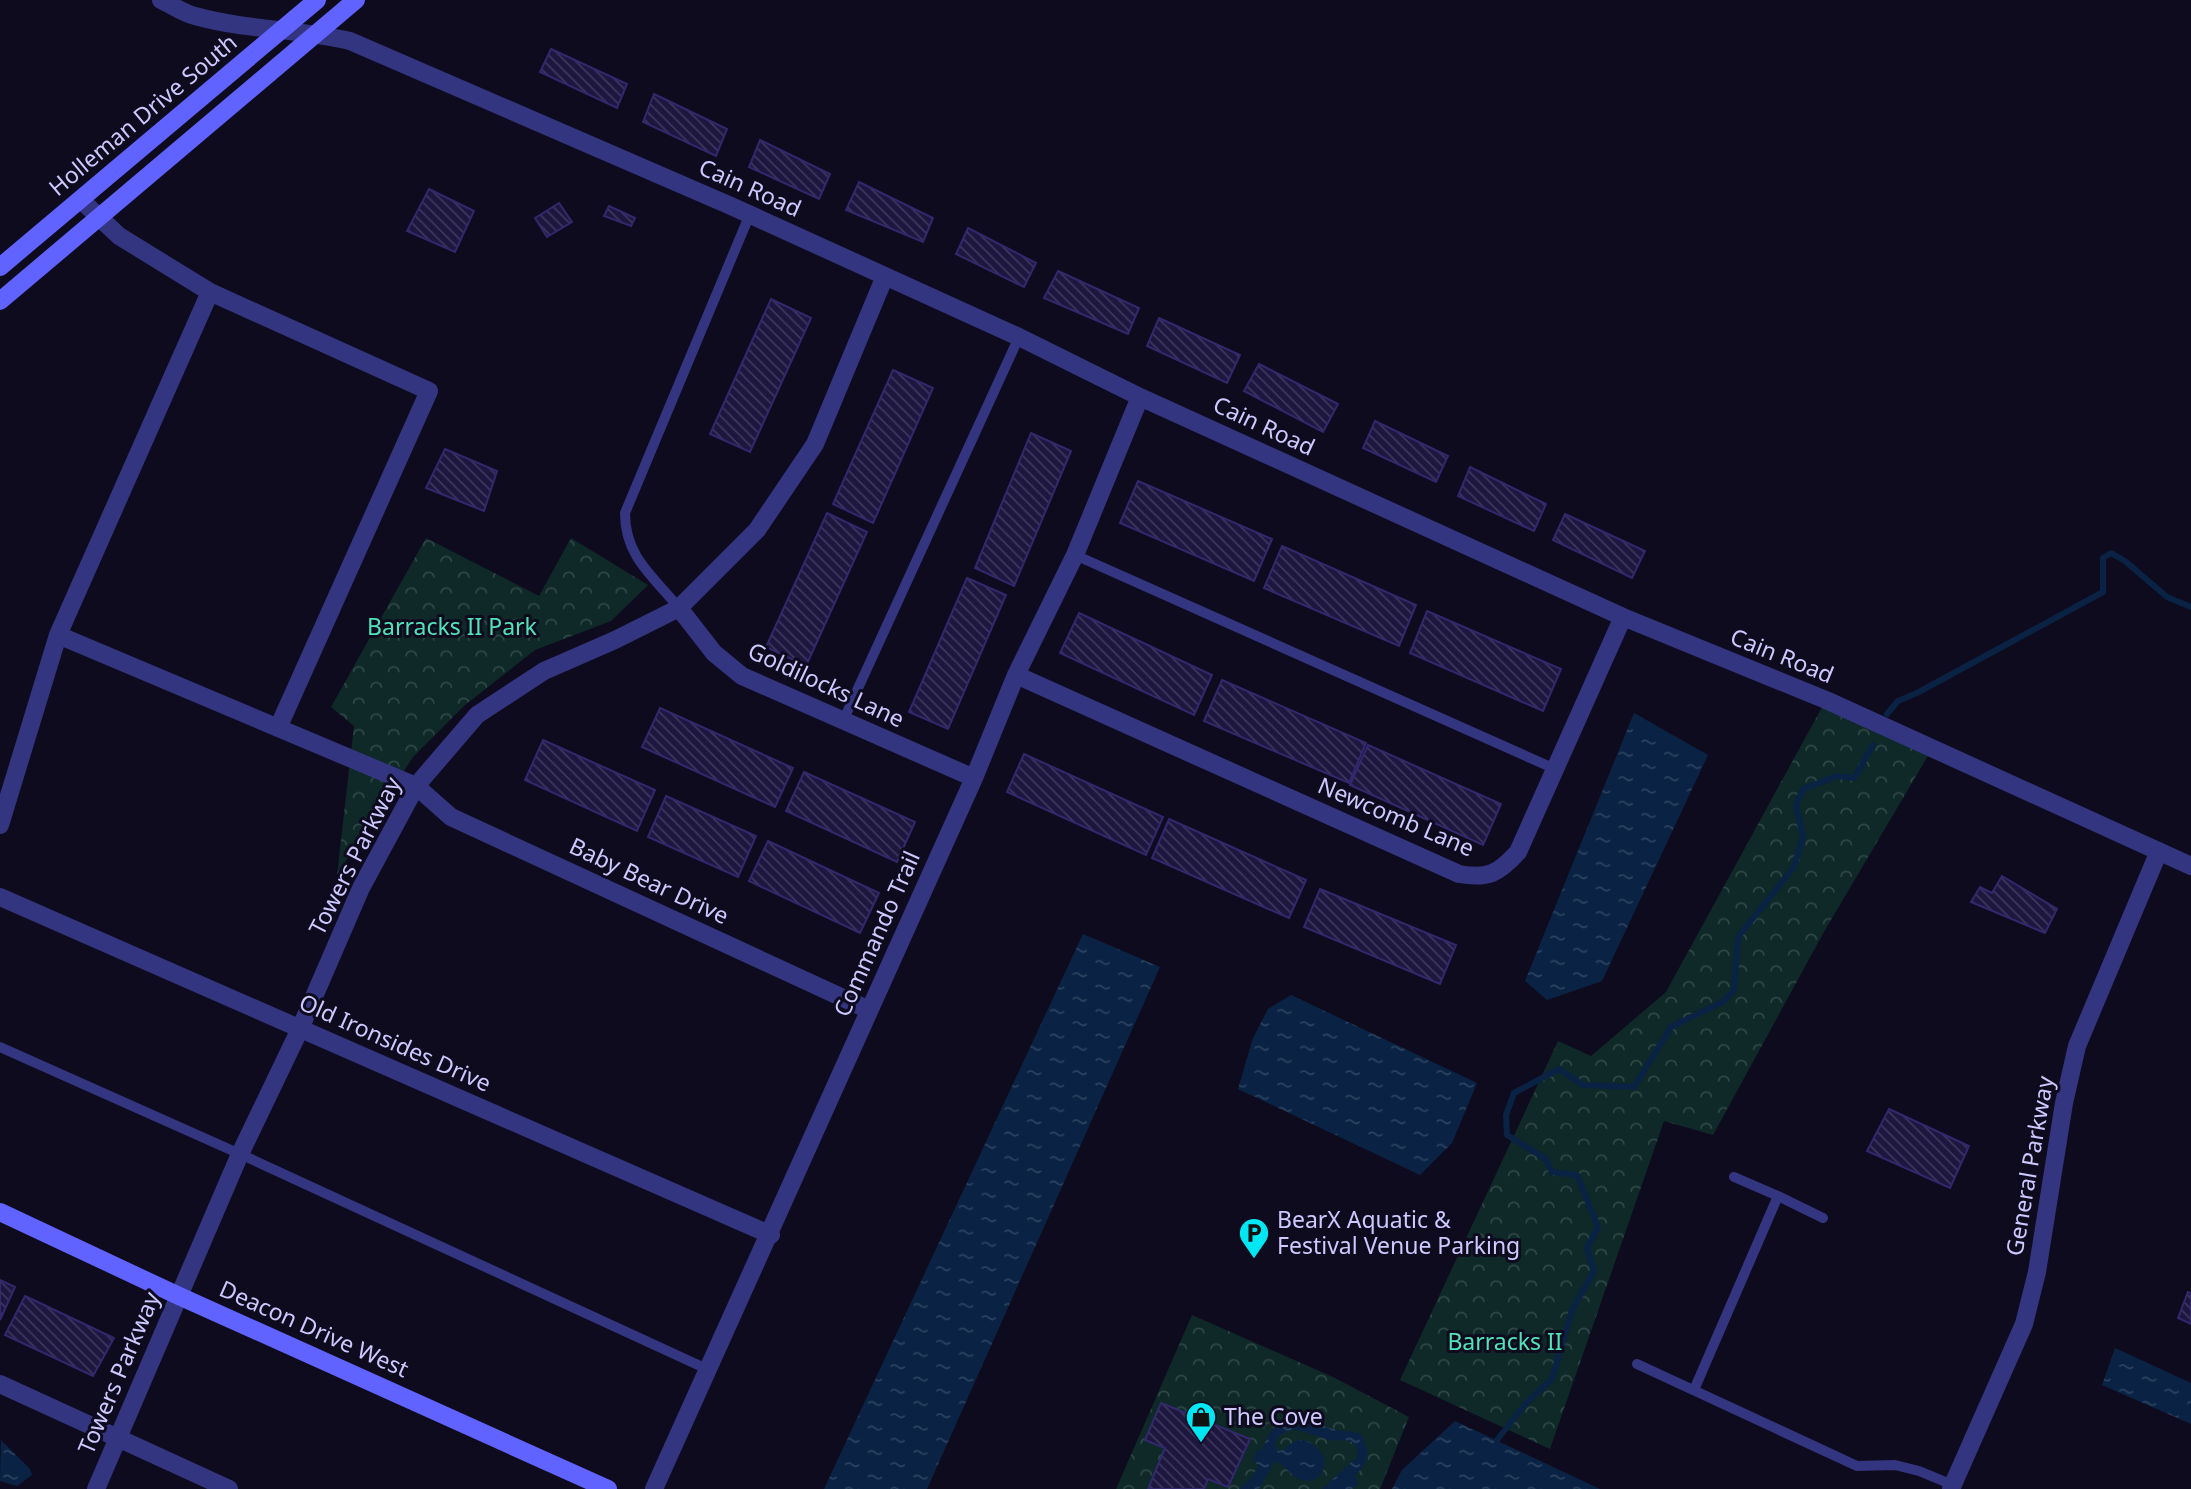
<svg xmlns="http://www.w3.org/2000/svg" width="2191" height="1489" font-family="'Noto Sans',sans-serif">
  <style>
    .park { fill: url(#park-crowns) }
    .water { fill: url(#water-ripples) }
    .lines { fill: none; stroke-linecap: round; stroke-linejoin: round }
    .stream { stroke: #0a2344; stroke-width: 6 }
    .building { fill: url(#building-back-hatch); stroke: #32286d; stroke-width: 2 }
    .lane { stroke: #343580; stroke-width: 10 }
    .street { stroke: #343580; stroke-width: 18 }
    .secondary { stroke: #6063ff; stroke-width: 18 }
    .labels { text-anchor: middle; stroke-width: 6; stroke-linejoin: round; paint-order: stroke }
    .street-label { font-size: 23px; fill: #cdc9ff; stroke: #0e0b1f }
    .park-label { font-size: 23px; fill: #51e3b8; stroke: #0e0b1f }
    .poi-label { font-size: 23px; fill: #cdc9ff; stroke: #0e0b1f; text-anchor: start }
  </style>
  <defs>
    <pattern id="park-crowns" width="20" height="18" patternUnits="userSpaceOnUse" patternTransform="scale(1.75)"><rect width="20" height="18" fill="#0e2927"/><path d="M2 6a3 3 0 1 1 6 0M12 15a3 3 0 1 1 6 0" fill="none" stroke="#304747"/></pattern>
    <pattern id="water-ripples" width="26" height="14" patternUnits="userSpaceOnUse" patternTransform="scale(1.75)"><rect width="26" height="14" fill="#0a2344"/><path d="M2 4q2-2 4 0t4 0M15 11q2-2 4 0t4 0" fill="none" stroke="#2c4260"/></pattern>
    <pattern id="building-back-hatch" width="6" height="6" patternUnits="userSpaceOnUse" patternTransform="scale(1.75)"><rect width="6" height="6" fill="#1d1740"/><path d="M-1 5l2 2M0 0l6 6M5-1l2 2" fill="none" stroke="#3d375d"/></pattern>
  </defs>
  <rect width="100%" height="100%" fill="#0e0b1f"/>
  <path class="park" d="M426 538 539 596 571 538 648 585 611 621 535 650 465 705 413 757 337 875 354 726 331 707Z
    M1826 700 1932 749 1825 930 1713 1135 1664 1121 1550 1449 1400 1380 1558 1041 1591 1056 1666 992Z
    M1192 1315 1335 1378 1409 1417 1380 1489H1116Z"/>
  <path class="water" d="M1634 713 1708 755 1602 981 1547 1000 1525 981Z
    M1083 934 1160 967 927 1489H824Z
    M1291 995 1477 1083 1452 1143 1420 1175 1238 1089 1253 1038 1268 1009Z
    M2115 1348 2191 1383V1424L2102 1385Z
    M1288 1418C1304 1417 1317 1424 1333 1429 1342 1432 1351 1430 1361 1434 1370 1450 1370 1463 1355 1475L1358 1484 1352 1489H1322L1356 1458 1358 1451C1352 1435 1343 1443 1330 1440 1312 1436 1285 1418 1275 1444L1279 1451C1286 1449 1287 1445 1294 1442 1307 1435 1318 1447 1324 1457 1325 1465 1324 1473 1317 1478 1296 1489 1289 1466 1275 1461L1259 1489H1239L1253 1476 1258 1465 1253 1461 1257 1449 1261 1451C1269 1434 1270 1428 1288 1418Z
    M1455 1421 1600 1489H1392L1402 1470Z
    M1 1440 30 1469 32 1475 17 1486 0 1481Z"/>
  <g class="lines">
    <path class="stream" d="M1887 714 1898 701 1917 693 2103 592V558L2111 553 2125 561 2167 597 2191 607
      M1497 1449V1440L1526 1403 1552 1379 1572 1310 1594 1271 1587 1248 1598 1227 1577 1175 1552 1172 1546 1159 1507 1135 1506 1115 1514 1093 1559 1069 1583 1085 1634 1087 1671 1027 1724 1001 1734 990 1738 937 1794 867 1803 837 1796 805 1803 789 1837 776 1854 778 1873 745"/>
  </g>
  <path class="building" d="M551 49 627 84 617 108 540 72Z
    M654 94 727 129 716 156 643 122Z
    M760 140 830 174 819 199 749 167Z
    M859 182 933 218 923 242 846 210Z
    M429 189 474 211 455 252 407 231Z
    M559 203 572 222 547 237 535 218Z
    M609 206 635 218 631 226 604 216Z
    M968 228 1036 263 1024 287 956 254Z
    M1058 271 1139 308 1128 334 1044 298Z
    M771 299 811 318 750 452 710 434Z
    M1159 318 1240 355 1227 383 1147 346Z
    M1259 364 1338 404 1323 432 1244 391Z
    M893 370 933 388 873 523 833 504Z
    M1375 421 1448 456 1436 482 1363 448Z
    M1031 433 1071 451 1014 586 975 568Z
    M445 449 497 471 484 511 426 488Z
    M1470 467 1546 504 1534 531 1458 496Z
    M1138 481 1272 539 1254 581 1120 523Z
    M827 513 867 532 806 666 766 647Z
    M1565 514 1645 551 1632 578 1553 540Z
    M1282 546 1416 605 1399 646 1264 588Z
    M967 578 1006 595 948 729 909 712Z
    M1427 611 1561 669 1543 711 1410 653Z
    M1079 613 1212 675 1194 715 1060 653Z
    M1222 680 1366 743 1349 783 1204 721Z
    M660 708 793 768 775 807 642 747Z
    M543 740 655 790 637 831 525 780Z
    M1368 745 1501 804 1483 845 1350 785Z
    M1024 754 1163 817 1146 855 1007 792Z
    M804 772 915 822 897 862 786 811Z
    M666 796 756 836 738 877 648 837Z
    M1169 819 1306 880 1289 918 1152 858Z
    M768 841 879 893 860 933 749 881Z
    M2002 876 2057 909 2045 933 1971 902 1980 887 1992 893Z
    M1320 889 1456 945 1440 984 1304 927Z
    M1889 1109 1969 1146 1950 1188 1867 1151Z
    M0 1280 15 1287 0 1320Z
    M2188 1292 2191 1293V1324L2178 1318Z
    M25 1296 114 1338 93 1376 5 1335Z
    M1161 1403 1250 1439 1228 1487 1208 1479 1204 1489H1148L1165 1448 1145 1440Z"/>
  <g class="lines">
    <path class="lane" d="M1075 555 1555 769
      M679 608C653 576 625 557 625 513L750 214
      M843 721 1019 337
      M0 1047 240 1154 709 1370
      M1778 1196 1823 1218
      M1637 1364 1857 1466 1895 1465 1919 1471 1953 1485
      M1694 1390 1778 1196 1734 1177"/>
    <path class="street" d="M161 0C172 5 183 13 195 16 246 30 298 29 350 41L731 206 1019 337 1140 397 1623 617 1826 700 2191 866
      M81 200 119 236 210 292 429 391 278 728
      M679 608 714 653 742 676 974 778
      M58 635 416 786 451 817 869 1010
      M1016 675 1459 874C1488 879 1498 874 1518 852L1623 617
      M0 825 58 635 210 292
      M0 897 771 1235
      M0 1384 229 1489
      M96 1489 240 1154 300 1029 361 888 416 786 477 715 544 671 615 640 679 608 757 530 815 444 885 276
      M654 1489 974 778 1016 675 1075 555 1140 397
      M1951 1489 2024 1324 2037 1272 2064 1103 2077 1046 2159 851"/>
    <path class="secondary" d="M0 267 317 0
      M0 301 356 0
      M0 1212 179 1296 608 1489"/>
  </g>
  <defs>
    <g id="parking-pin" transform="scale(1.575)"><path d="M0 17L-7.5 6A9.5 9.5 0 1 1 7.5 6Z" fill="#00e7f4" stroke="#0e0b1f"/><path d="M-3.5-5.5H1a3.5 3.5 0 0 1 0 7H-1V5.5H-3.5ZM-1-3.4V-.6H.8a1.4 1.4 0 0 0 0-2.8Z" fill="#111"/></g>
    <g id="shop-pin" transform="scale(1.575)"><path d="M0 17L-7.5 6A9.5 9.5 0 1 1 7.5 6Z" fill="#00e7f4" stroke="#0e0b1f"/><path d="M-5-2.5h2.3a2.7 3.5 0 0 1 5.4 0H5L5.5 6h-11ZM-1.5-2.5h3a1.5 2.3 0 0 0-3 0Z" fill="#111"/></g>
  </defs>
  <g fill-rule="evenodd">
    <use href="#parking-pin" x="1254" y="1233"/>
    <use href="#shop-pin" x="1201" y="1417"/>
  </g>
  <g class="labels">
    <g class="street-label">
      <text transform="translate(143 115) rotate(-40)" y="8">Holleman Drive South</text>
      <text transform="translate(750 188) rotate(24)" y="8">Cain Road</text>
      <text transform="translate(1264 426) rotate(25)" y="8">Cain Road</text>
      <text transform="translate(1782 656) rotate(22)" y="8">Cain Road</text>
      <text transform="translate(826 685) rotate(25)" y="8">Goldilocks Lane</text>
      <text transform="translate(1396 817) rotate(23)" y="8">Newcomb Lane</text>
      <text transform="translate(355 856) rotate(-63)" y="8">Towers Parkway</text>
      <text transform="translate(649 881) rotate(25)" y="8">Baby Bear Drive</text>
      <text transform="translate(877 934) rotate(-66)" y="8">Commando Trail</text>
      <text transform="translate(395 1043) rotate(24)" y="8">Old Ironsides Drive</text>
      <text transform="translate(2030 1166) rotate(-80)" y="8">General Parkway</text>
      <text transform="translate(314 1329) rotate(24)" y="8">Deacon Drive West</text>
      <text transform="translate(119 1373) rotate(-67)" y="8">Towers Parkway</text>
    </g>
    <g class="park-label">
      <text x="452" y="635">Barracks II Park</text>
      <text x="1505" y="1350">Barracks II</text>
    </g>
    <g class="poi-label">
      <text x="1277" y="1228">BearX Aquatic &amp;<tspan x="1277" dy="26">Festival Venue Parking</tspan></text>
      <text x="1224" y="1425">The Cove</text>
    </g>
  </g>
</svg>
